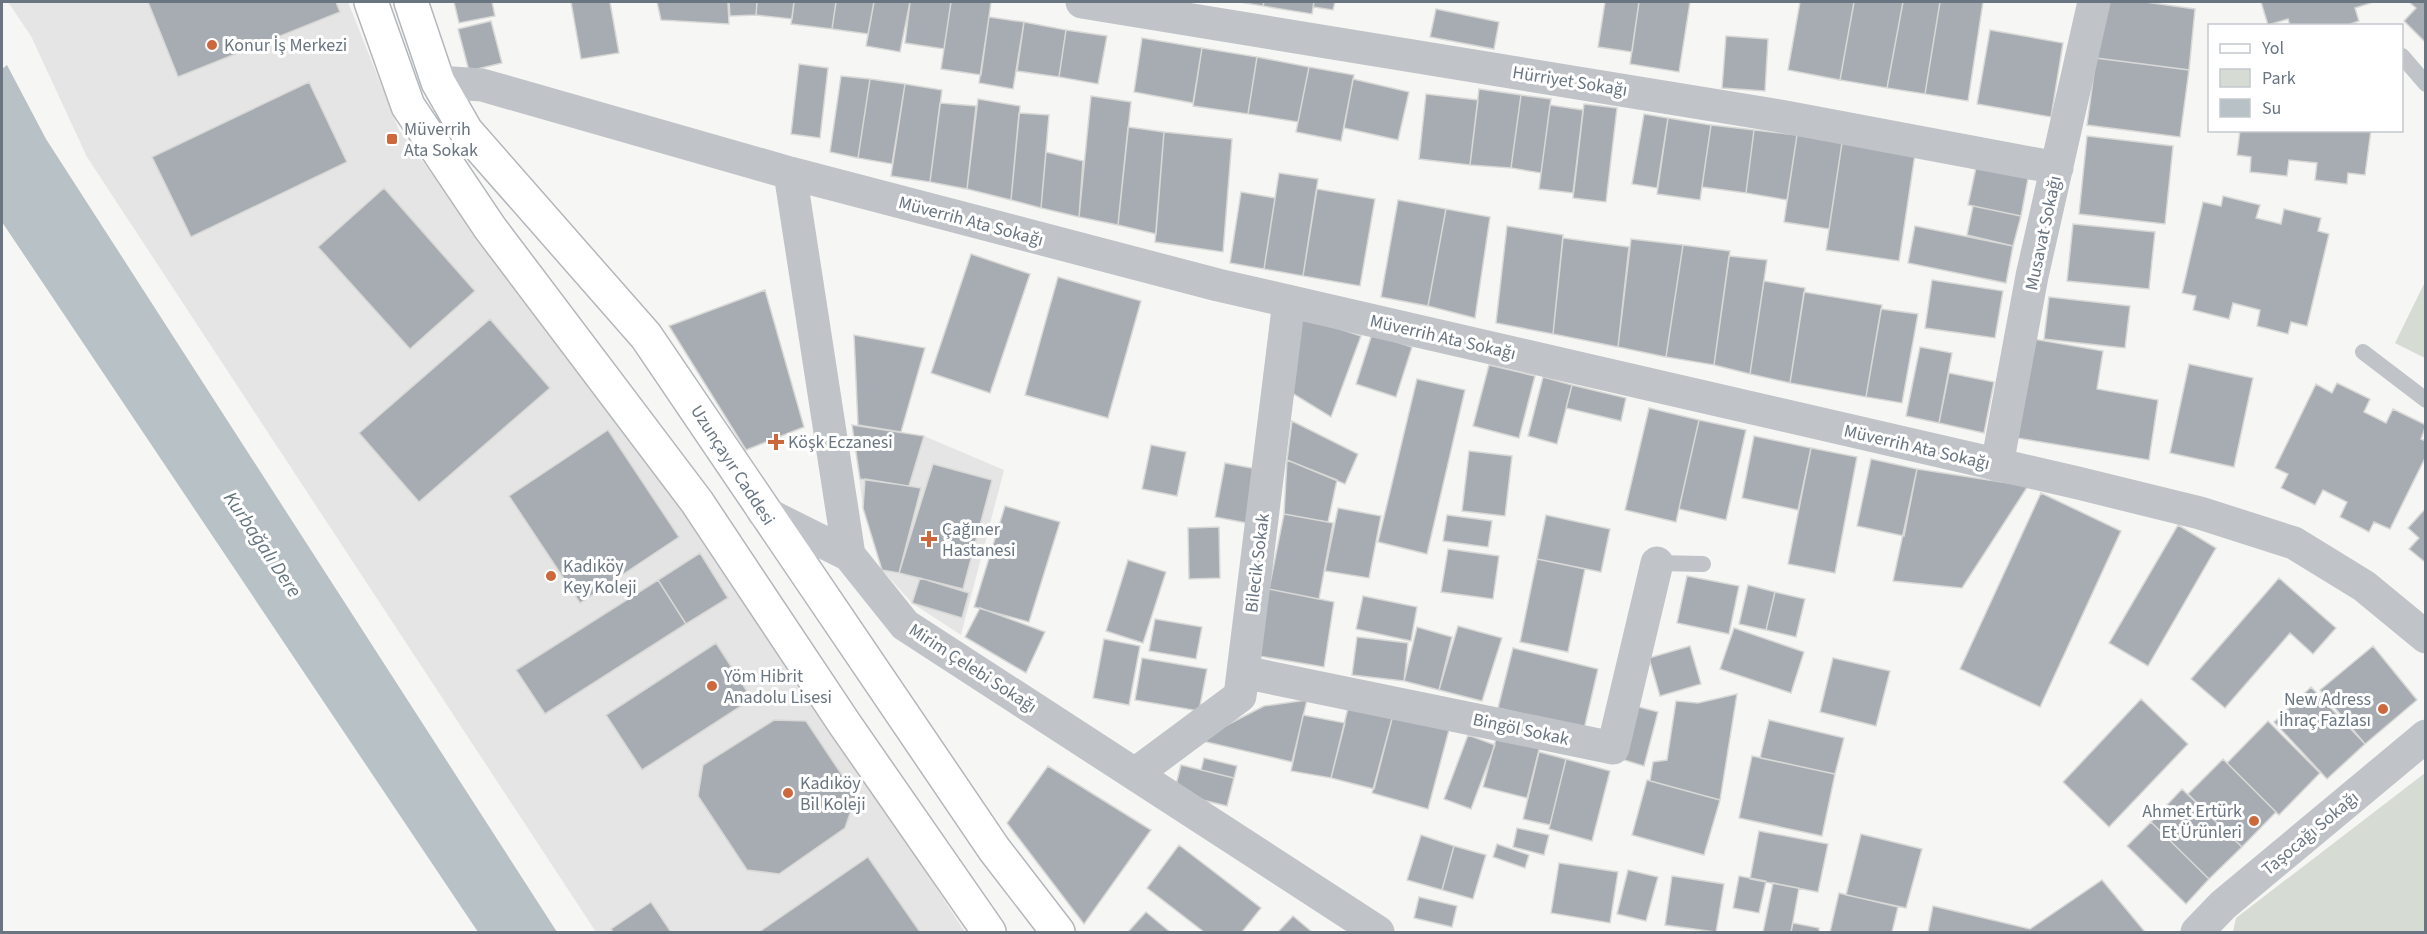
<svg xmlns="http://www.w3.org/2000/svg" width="2427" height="934" font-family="'Source Sans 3',sans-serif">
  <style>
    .built { fill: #e4e5e4 }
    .green { fill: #d6dbd3 }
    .water { fill: #b8c1c5 }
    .building { fill: #a6acb2; stroke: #d8d8d6; stroke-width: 1.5 }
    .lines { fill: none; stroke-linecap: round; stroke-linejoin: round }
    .secondary-casing { stroke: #b3b7bb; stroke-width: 36 }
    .lane { stroke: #c0c3c7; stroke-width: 16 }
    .street { stroke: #c0c3c7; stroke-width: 33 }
    .secondary { stroke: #fff; stroke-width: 33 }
    .poi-dot { fill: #cd683d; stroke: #fff; stroke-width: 2 }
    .labels { text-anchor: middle; stroke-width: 6; stroke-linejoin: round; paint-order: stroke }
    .poi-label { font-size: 18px; fill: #697581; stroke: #fff; text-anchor: start }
    .street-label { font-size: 18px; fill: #697581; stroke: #fff }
    .water-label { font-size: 20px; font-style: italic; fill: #65757d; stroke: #fff }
  </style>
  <rect width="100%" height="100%" fill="#f6f6f4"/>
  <path class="built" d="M8 2H348L399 130 616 418 691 512 965 932H596L87 157 31 36Z
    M852 425 924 436 1004 470 961 635 912 603 882 570 863 508Z"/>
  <path class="green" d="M2425 282V358L2395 343Z
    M2425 773V932H2233L2236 918Z"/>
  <path class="water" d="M7 65 46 139 557 932H478L2 222V69Z"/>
  <path class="building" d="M148 2H336L340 12 178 77Z
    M454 2H492L495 16 459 23Z
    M571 2H610L619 53 581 59Z
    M657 2H728L729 24 661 20Z
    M729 2H757L756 15 730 16Z
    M757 2H794L792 19 756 15Z
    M794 2H836L832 29 791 24Z
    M836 2H874L868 34 832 29Z
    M874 2H910L900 52 866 46Z
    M910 2H951L944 49 905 43Z
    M951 2H991L981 75 941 69Z
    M1239 2H1264L1263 6Z
    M1264 2H1314L1312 14 1263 6Z
    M1314 2H1335L1333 10 1313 7Z
    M1605 2H1639L1632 52 1598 47Z
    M1639 2H1690L1679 72 1630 64Z
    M1800 2H1854L1840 80 1788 70Z
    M1854 2H1903L1887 88 1840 80Z
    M1903 2H1940L1925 94 1887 88Z
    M1940 2H1983L1968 101 1925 94Z
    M2104 2H2145L2195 9 2189 70 2096 58Z
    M2261 2H2371V3L2355 8 2359 21 2345 26H2290L2288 19 2268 25Z
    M2409 2H2426V43L2404 21 2416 8Z
    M1436 9 1499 22 1494 49 1430 37Z
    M989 17 1024 22 1013 89 979 83Z
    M491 21 502 63 469 71 458 29Z
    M1024 22 1066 30 1059 77 1017 71Z
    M1066 30 1107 36 1098 84 1059 77Z
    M1990 30 2063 43 2051 117 1977 104Z
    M1726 36 1768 39 1765 91 1722 88Z
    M1142 38 1202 48 1193 103 1134 92Z
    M1202 48 1257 57 1248 114 1193 106Z
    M1257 57 1309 67 1298 122 1248 114Z
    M2096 58 2189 70 2180 137 2087 125Z
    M799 64 828 68 820 138 791 134Z
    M1309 67 1354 75 1341 141 1296 132Z
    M841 76 870 79 858 158 830 152Z
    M870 79 905 84 892 164 858 158Z
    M1353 79 1409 92 1398 140 1344 128Z
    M309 82 347 162 191 237 152 157Z
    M905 84 942 90 930 182 891 176Z
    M1479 89 1521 95 1511 168 1470 165Z
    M1426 94 1478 100 1470 165 1419 159Z
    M1521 95 1551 99 1541 173 1511 168Z
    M1091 96 1131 102 1118 225 1079 217Z
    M978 99 1020 106 1011 200 967 189Z
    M940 103 976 106 967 189 930 182Z
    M1584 104 1617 108 1606 202 1573 198Z
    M1550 105 1583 110 1573 193 1539 189Z
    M1019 113 1049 115 1041 208 1011 200Z
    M1644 114 1668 118 1657 188 1632 184Z
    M1668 118 1711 125 1700 200 1657 194Z
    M1711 125 1754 130 1746 193 1702 187Z
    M1128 127 1164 132 1156 234 1118 225Z
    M1754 130 1797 135 1787 200 1746 193Z
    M2240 130H2371L2365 175 2348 173 2347 184 2315 180 2317 163 2289 160 2287 176 2250 172 2251 157 2237 155Z
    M1164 132 1232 139 1223 252 1155 242Z
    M1797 135 1842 143 1829 229 1784 222Z
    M2087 136 2173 146 2165 224 2079 214Z
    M1842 143 1915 154 1899 261 1826 250Z
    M1046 152 1083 161 1079 217 1041 208Z
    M1977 163 2029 173 2021 216 1968 205Z
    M1279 173 1318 179 1303 276 1264 269Z
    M384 188 475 291 410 349 318 247Z
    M1317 189 1375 199 1360 286 1303 276Z
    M1241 192 1275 198 1264 269 1230 263Z
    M2223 196 2260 205 2256 218 2281 224 2284 209 2321 218 2318 231 2329 234 2307 326 2291 322 2288 334 2257 326 2260 310 2233 303 2229 319 2193 310 2196 296 2182 293 2203 202 2221 206Z
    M1398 200 1446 209 1428 306 1381 297Z
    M1973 206 2021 216 2013 246 1967 235Z
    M1446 209 1490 217 1475 318 1428 306Z
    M2073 224 2155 232 2149 289 2067 281Z
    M1507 226 1563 235 1553 334 1496 323Z
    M1915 226 2013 246 2006 283 1908 263Z
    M1563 238 1629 247 1618 347 1553 334Z
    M1631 239 1683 245 1666 357 1618 347Z
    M1683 245 1730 251 1714 365 1666 357Z
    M971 254 1030 274 990 393 931 373Z
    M1729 256 1767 260 1750 374 1714 365Z
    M1058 277 1141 301 1108 418 1025 395Z
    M1932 280 2003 291 1995 338 1925 328Z
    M1764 281 1805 288 1790 383 1750 374Z
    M765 290 804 427 746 450 669 326Z
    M1804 292 1882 305 1866 397 1790 383Z
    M2049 297 2130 306 2125 348 2044 339Z
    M1881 309 1918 314 1902 403 1866 397Z
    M1300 316 1361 336 1331 417 1287 390Z
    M490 319 550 388 419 502 359 433Z
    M1372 334 1412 347 1396 397 1356 384Z
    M854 335 925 348 901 432 858 425Z
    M2027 338 2103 351 2097 389 2158 400 2149 460 2011 437Z
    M1920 347 1952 353 1939 423 1906 416Z
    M2189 364 2253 378 2234 467 2170 453Z
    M1489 365 1535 376 1519 438 1473 426Z
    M1949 373 1994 382 1984 433 1939 423Z
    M1543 377 1572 385 1557 444 1528 436Z
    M1417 379 1465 390 1427 554 1378 542Z
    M2337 383 2370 399 2364 412 2386 423 2393 409 2426 425 2421 439 2426 441V456L2390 529 2374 522 2369 532 2340 517 2347 502 2323 490 2315 505 2281 488 2288 474 2275 468 2316 384 2332 393Z
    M1572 385 1626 398 1621 421 1566 408Z
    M1649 408 1699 420 1676 522 1625 510Z
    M1699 420 1746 430 1726 520 1679 509Z
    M1292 421 1358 454 1345 484 1287 460Z
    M852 425 924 436 909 486 860 479Z
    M608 430 679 537 580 603 509 496Z
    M1754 436 1811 448 1798 510 1742 498Z
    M1151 445 1186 452 1177 496 1142 489Z
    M1811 448 1857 457 1835 573 1788 564Z
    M1469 451 1512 456 1505 516 1462 511Z
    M1871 459 1917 469 1904 536 1857 526Z
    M1287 460 1337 480 1328 522 1284 514Z
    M1225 463 1257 469 1247 523 1215 517Z
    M933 464 992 480 963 589 899 573Z
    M1917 469 2028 486 1962 588 1893 581Z
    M865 479 921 488 899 573 882 570 863 508Z
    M2041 493 2121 531 2040 707 1960 669Z
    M1005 506 1060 522 1029 622 974 607Z
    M1338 508 1381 516 1369 578 1325 571Z
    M2426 508V563L2409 549 2419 538 2408 528Z
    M1284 514 1333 523 1319 599 1269 589Z
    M1447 515 1492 521 1488 547 1443 541Z
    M1546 515 1610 529 1601 572 1537 559Z
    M2178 525 2216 548 2148 666 2109 643Z
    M1219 527 1220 578 1189 579 1188 528Z
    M1448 549 1499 556 1493 599 1441 592Z
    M700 553 728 598 686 624 658 580Z
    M1537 559 1585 569 1568 652 1520 642Z
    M1128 560 1166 572 1143 643 1106 631Z
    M1687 576 1739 586 1729 634 1677 623Z
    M920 578 969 593 962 618 912 603Z
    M2279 578 2336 628 2313 654 2290 633 2225 708 2191 679Z
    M658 580 686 624 545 714 516 670Z
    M1748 585 1775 592 1766 630 1739 624Z
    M1269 589 1334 602 1324 667 1259 656Z
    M1775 592 1805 599 1796 637 1766 630Z
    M1363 596 1417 607 1411 641 1356 629Z
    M980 608 1045 632 1026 673 965 637Z
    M1155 619 1202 627 1196 659 1149 651Z
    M1458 626 1502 638 1482 701 1439 690Z
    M1417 627 1452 637 1439 690 1404 681Z
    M1734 628 1804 652 1791 693 1720 669Z
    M1357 637 1408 643 1404 681 1352 675Z
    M1104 639 1140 646 1129 705 1093 698Z
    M716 643 752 699 642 770 606 715Z
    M1690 646 1701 684 1660 696 1649 658Z
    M2373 646 2417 700 2365 744 2320 690Z
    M1513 648 1598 669 1584 729 1498 708Z
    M1142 658 1207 669 1199 711 1135 700Z
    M1833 658 1890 671 1876 726 1820 712Z
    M2311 687 2365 744 2327 779 2274 722Z
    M1737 694 1720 800 1650 781 1653 762 1667 760 1676 701 1698 703Z
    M2141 699 2188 744 2109 827 2063 782Z
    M1307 700 1292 762 1198 740 1264 706Z
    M1349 704 1393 715 1374 789 1331 778Z
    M1635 706 1658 712 1644 766 1621 759Z
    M1303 715 1345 723 1331 778 1291 771Z
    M1393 715 1449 730 1428 809 1372 793Z
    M774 720 806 721 856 796 845 828 779 874 747 870 698 796 703 765Z
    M1769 720 1844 738 1835 774 1760 758Z
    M2268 721 2320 773 2279 815 2227 763Z
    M1468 735 1495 745 1471 809 1444 799Z
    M1497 735 1540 746 1527 798 1483 787Z
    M1539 752 1566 759 1550 825 1523 819Z
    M1752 756 1835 774 1822 836 1739 818Z
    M1204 758 1237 766 1234 778 1201 770Z
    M1566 759 1610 771 1592 841 1549 829Z
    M2223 759 2276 812 2242 847 2188 794Z
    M1181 765 1234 778 1227 806 1174 793Z
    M1048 766 1151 830 1084 924 1007 823Z
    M1647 780 1720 800 1704 855 1632 835Z
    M2182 789 2242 847 2209 879 2151 822Z
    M2151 822 2209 879 2186 904 2127 846Z
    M1517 828 1549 835 1544 855 1513 847Z
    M1759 831 1828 844 1818 892 1750 879Z
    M1861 834 1922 849 1906 908 1846 895Z
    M1421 835 1454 846 1442 890 1407 880Z
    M1497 844 1529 855 1525 868 1493 857Z
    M1179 845 1261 908 1242 932H1204L1147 888Z
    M1454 846 1486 855 1473 899 1442 890Z
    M868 857 920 932H759Z
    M1559 863 1618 872 1610 923 1551 913Z
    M1628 870 1658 877 1646 921 1617 914Z
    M1672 876 1724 884 1716 932 1665 925Z
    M1739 876 1766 881 1759 913 1733 908Z
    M2102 880 2145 932H1928L1933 906 2030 929Z
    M1773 883 1799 888 1791 932H1763Z
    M1839 893 1898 907 1892 932H1830Z
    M1419 897 1457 906 1452 927 1414 918Z
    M651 902 671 932H613L611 929Z
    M1146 912 1170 932H1128Z
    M1293 916 1312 932H1278Z
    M1793 923 1819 928V932H1791Z"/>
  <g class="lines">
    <g class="secondary-casing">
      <path id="secondary" d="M371 2 408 106 490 228 697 502 844 723 989 932
        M411 2 438 82 466 131 646 336 994 849 1058 932"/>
    </g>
    <path class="lane" d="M2402 56 2426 84
      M2363 352 2426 400
      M1657 563 1703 564"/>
    <path class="street" d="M1082 2 1780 116 2057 168
      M438 82 482 85 790 173 1218 285 2078 483 2200 513 2294 543 2364 586 2426 637
      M790 173 849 555 905 625 1378 932
      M1997 465 2032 276 2094 2
      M763 512 849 555
      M1243 672 1613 748 1657 563
      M1135 774 1240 696 1289 301
      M2197 932 2223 905 2426 736"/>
    <use href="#secondary" class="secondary"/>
  </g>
  <g class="poi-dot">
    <circle cx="212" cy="45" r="6"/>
    <rect x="386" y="133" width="12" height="12" rx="3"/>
    <path d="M773 433h6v6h6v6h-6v6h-6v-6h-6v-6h6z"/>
    <path d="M926 530h6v6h6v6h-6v6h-6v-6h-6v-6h6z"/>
    <circle cx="551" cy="576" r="6"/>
    <circle cx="712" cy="686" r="6"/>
    <circle cx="2383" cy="709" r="6"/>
    <circle cx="788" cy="793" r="6"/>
    <circle cx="2254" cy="821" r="6"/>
  </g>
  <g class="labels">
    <g class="poi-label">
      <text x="224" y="51">Konur İş Merkezi</text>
      <text x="404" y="135">Müverrih<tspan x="404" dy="21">Ata Sokak</tspan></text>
      <text x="788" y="448">Köşk Eczanesi</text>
      <text x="942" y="535">Çağıner<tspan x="942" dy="21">Hastanesi</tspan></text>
      <text x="563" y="572">Kadıköy<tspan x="563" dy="21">Key Koleji</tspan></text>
      <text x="724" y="682">Yöm Hibrit<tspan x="724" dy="21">Anadolu Lisesi</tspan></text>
      <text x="2371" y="705" text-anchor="end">New Adress<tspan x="2371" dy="21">İhraç Fazlası</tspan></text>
      <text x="800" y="789">Kadıköy<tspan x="800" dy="21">Bil Koleji</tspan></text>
      <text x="2242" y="817" text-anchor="end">Ahmet Ertürk<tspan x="2242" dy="21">Et Ürünleri</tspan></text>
    </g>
    <g class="street-label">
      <text transform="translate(1570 81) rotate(9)" y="6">Hürriyet Sokağı</text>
      <text transform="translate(971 221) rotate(15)" y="6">Müverrih Ata Sokağı</text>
      <text transform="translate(2043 233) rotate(-78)" y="6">Musavat Sokağı</text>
      <text transform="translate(1443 337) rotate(13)" y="6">Müverrih Ata Sokağı</text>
      <text transform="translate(1917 447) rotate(13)" y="6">Müverrih Ata Sokağı</text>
      <text transform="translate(733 465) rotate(57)" y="6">Uzunçayır Caddesi</text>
      <text transform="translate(1257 563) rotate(-83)" y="6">Bilecik Sokak</text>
      <text transform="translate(973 668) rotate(33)" y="6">Mirim Çelebi Sokağı</text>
      <text transform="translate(1521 729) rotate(12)" y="6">Bingöl Sokak</text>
      <text transform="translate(2310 833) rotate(-40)" y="6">Taşocağı Sokağı</text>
    </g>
    <g class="water-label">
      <text transform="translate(263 544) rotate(56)" y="7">Kurbağalı Dere</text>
    </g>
  </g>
  <rect width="2427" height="934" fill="none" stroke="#697581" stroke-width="6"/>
  <rect x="2208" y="24" width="195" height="108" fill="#ffffff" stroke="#c3c8cd" stroke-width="1.5"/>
  <rect x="2220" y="44" width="30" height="9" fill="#ffffff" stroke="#c3c8cd" stroke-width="1.5"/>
  <text x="2262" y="54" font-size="18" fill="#697581">Yol</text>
  <rect x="2220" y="69" width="30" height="18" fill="#d6dbd3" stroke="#c3c8cd" stroke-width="1.5"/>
  <text x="2262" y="84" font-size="18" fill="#697581">Park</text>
  <rect x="2220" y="99" width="30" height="18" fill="#b8c1c5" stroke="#c3c8cd" stroke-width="1.5"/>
  <text x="2262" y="114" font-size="18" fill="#697581">Su</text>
</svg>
